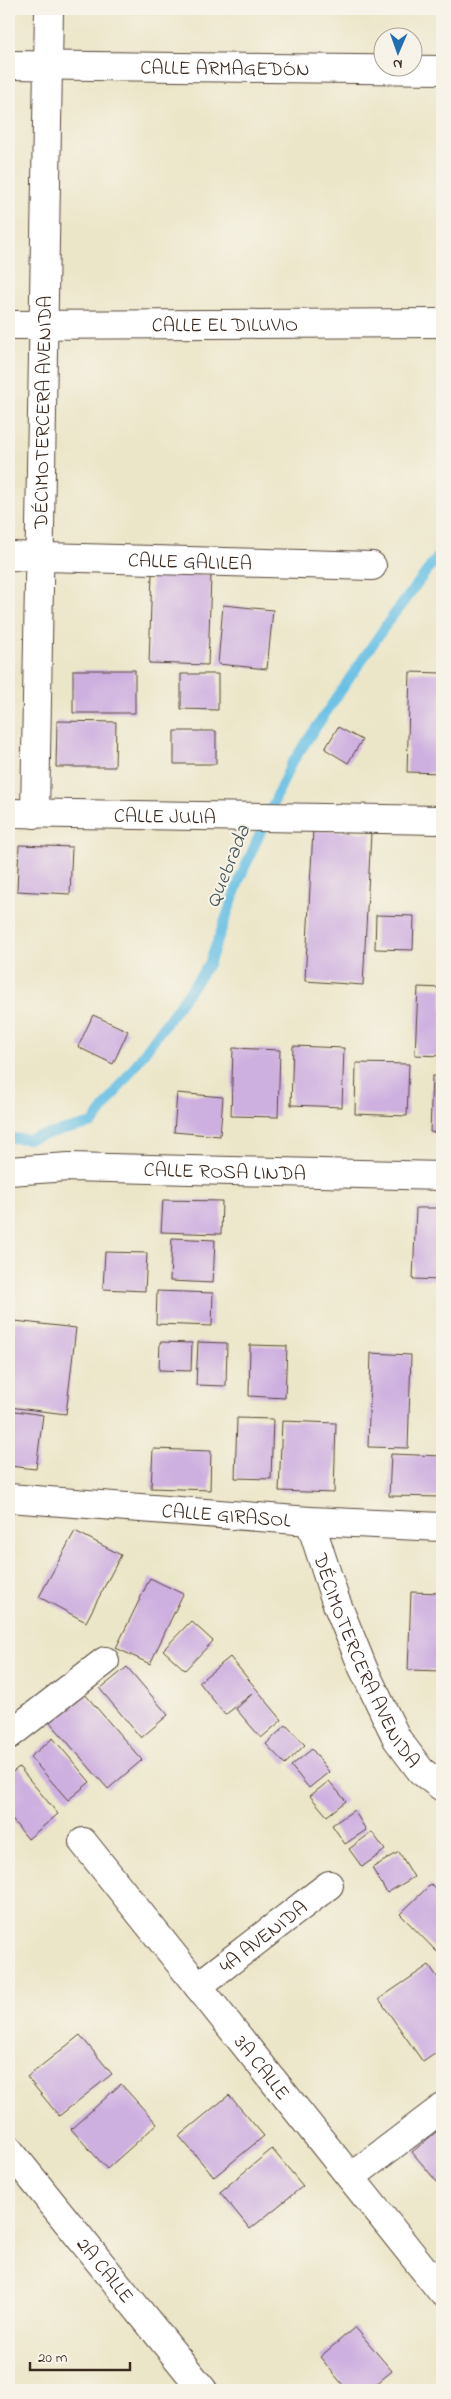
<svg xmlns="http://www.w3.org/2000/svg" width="451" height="2399" font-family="'Indie Flower',sans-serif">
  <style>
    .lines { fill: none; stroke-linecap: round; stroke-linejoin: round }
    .stream { stroke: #67c0e5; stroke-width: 10 }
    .building { fill: #cdafe0 }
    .street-casing { stroke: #564638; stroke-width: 30 }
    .street { stroke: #fff; stroke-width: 28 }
    .labels { text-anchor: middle; stroke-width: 4; stroke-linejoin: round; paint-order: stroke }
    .street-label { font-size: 20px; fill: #3b2a1e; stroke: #f7f3e8 }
    .water-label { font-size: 21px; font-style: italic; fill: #48575a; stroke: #f7f3e8 }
  </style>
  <rect width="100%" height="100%" fill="#f7f3e8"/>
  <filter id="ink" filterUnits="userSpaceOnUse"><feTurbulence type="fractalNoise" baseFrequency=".02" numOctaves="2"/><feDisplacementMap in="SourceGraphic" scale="10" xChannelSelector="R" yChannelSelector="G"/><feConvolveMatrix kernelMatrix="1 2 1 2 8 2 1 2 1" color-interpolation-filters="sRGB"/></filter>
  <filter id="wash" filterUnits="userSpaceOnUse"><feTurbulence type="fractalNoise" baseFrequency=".0096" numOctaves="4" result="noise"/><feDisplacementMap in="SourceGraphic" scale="20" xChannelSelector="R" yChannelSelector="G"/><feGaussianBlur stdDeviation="1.12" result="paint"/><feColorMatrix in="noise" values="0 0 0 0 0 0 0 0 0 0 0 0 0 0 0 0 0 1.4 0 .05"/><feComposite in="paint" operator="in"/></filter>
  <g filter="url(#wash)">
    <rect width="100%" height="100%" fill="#ece6c9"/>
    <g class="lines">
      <path class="stream" d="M9 1138 28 1139 93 1123 209 964 241 876 291 764 386 625 442 551"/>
    </g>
    <g id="blocks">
      <path class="building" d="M152 573 211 575 208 665 149 663Z
        M223 605 273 610 267 669 218 664Z
        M73 670H135V713H73Z
        M410 672 442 673V773L407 772Z
        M181 674H218V710L181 709Z
        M57 721 116 722 115 767H56Z
        M338 727 362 740 348 763 325 749Z
        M174 731H216V764H174Z
        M313 830 371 833 363 985 305 981Z
        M19 845 72 847 70 894 17 891Z
        M376 915 414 916 413 950 375 949Z
        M418 987 442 988V1056L415 1055Z
        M93 1015 128 1031 113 1064 78 1047Z
        M293 1046 344 1048 342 1107 291 1105Z
        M233 1048 280 1050 278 1117 231 1116Z
        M356 1063 409 1064 407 1116 355 1114Z
        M432 1076 442 1077V1133L430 1132Z
        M177 1093 223 1097 220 1136 174 1132Z
        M163 1200 222 1201 221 1234 161 1232Z
        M416 1208H442V1280L413 1279Z
        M172 1238 215 1240 213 1283 170 1281Z
        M105 1252 147 1253 145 1291 103 1289Z
        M157 1291 213 1293 212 1326 156 1324Z
        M15 1321 76 1328 66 1414 9 1407V1373Z
        M160 1342 192 1343 191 1371 159 1370Z
        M198 1342 227 1343 226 1386 196 1385Z
        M250 1345 287 1346 285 1398 249 1396Z
        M371 1353 411 1355 408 1448 368 1447Z
        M9 1410 43 1415 36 1469 9 1466Z
        M237 1418 273 1419 271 1479 235 1478Z
        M282 1421 336 1423 334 1493 279 1491Z
        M153 1449 211 1451 210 1490 151 1488Z
        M391 1454 442 1456V1497L389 1496Z
        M75 1531 121 1555 86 1622 39 1597Z
        M150 1578 183 1594 150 1664 116 1648Z
        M411 1592 442 1593V1671L408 1670Z
        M191 1621 213 1641 185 1670 163 1650Z
        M230 1657 282 1720 261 1738 236 1709 252 1694 225 1715 199 1682Z
        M127 1667 168 1715 141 1738 100 1689Z
        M83 1692 142 1760 108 1789 49 1721Z
        M286 1725 305 1745 285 1764 266 1744Z
        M53 1738 90 1782 68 1800 30 1757Z
        M312 1749 329 1772 309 1788 291 1766Z
        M19 1767 58 1814 28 1839 9 1816V1775Z
        M329 1781 346 1801 327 1816 310 1796Z
        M354 1810 366 1830 345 1844 332 1825Z
        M372 1832 385 1850 362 1867 349 1849Z
        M399 1852 414 1877 387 1893 372 1868Z
        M431 1884 442 1896V1947L437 1952 400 1914Z
        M429 1965 442 1984V2049L423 2062 379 1999Z
        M80 2035 112 2074 59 2116 27 2077Z
        M121 2084 157 2124 107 2169 71 2129Z
        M229 2095 264 2136 214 2177 179 2136Z
        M442 2127V2188L412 2152Z
        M272 2149 303 2186 250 2229 220 2192Z
        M355 2327 392 2371 369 2390H347L320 2357Z"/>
    </g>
  </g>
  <g filter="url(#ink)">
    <use href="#blocks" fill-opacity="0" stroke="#564638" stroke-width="1"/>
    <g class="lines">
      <g class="street-casing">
        <g id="street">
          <path id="s1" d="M9 65 442 70"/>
          <path id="s2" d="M9 325 442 323"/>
          <path id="s3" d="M9 556 372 566"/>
          <path id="s4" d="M9 813 442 820"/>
          <path id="s5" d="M35 814 49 9"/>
          <path id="s6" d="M9 1171 69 1167 442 1176"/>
          <path id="s7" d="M9 1498 310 1521 442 1527"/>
          <path id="s8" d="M310 1521 335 1599 363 1668 397 1739 421 1771 442 1787"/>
          <path d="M9 1735 105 1661"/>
          <path id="s9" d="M83 1842 442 2292"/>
          <path id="s10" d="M198 1986 329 1885"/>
          <path id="s11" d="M9 2150 203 2390"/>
          <path d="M351 2177 442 2108"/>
        </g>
      </g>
      <use href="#street" class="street"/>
    </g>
  </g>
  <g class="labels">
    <g class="street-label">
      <text dy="7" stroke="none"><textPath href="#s1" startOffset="216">CALLE ARMAGEDÓN</textPath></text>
      <text dy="7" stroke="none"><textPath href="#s2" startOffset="216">CALLE EL DILUVIO</textPath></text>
      <text dy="7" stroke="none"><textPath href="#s5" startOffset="402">DÉCIMOTERCERA AVENIDA</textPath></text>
      <text dy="7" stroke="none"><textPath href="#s3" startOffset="181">CALLE GALILEA</textPath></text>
      <text dy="7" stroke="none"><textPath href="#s4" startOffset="156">CALLE JULIA</textPath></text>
      <text dy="7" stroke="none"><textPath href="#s6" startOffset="216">CALLE ROSA LINDA</textPath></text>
      <text dy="7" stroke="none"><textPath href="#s7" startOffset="218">CALLE GIRASOL</textPath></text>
      <text dy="7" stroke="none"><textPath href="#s8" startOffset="151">DÉCIMOTERCERA AVENIDA</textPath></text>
      <text dy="7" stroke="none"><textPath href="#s10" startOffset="82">4A AVENIDA</textPath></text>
      <text dy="7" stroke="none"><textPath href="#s9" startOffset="288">3A CALLE</textPath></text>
      <text dy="7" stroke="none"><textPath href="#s11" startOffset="154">2A CALLE</textPath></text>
    </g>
    <g class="water-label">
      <text transform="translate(227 866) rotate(-68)" y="7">Quebrada</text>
    </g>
  </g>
  <rect width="451" height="2399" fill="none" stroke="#f7f3e8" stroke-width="30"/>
  <g transform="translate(398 52) rotate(182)"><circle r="24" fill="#f7f3e8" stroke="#aca397"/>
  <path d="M0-4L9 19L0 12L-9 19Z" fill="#1f6fb2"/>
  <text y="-8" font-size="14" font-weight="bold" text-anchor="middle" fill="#3b2a1e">N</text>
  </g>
  <path d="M30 2362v8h100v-8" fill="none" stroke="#3b2a1e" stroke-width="2.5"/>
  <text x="38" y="2362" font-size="15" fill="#3b2a1e" stroke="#f7f3e8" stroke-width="4" paint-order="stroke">20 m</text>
</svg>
